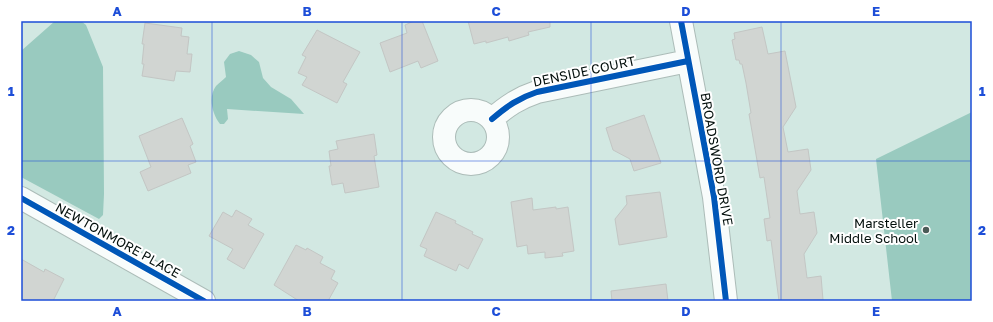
<svg xmlns="http://www.w3.org/2000/svg" width="993" height="322" font-family="'Golos Text',sans-serif">
  <style>
    .forest { fill: #99cabf }
    .building { fill: #d1d5d2; stroke: #c3c6c4 }
    .lines { fill: none; stroke-linecap: round; stroke-linejoin: round }
    .minor-casing { stroke: #acbcb8; stroke-width: 24 }
    .minor { stroke: #f8fcfb; stroke-width: 22 }
    .cycleway-casing { stroke: #fff; stroke-width: 8 }
    .cycleway { stroke: #0057b8; stroke-width: 6 }
    .grid { fill: none; stroke: #1d4ed8; stroke-width: 1; stroke-opacity: 0.55 }
    .poi-dot { fill: #4b5b57; stroke: #fff; stroke-width: 1.5 }
    .labels { text-anchor: middle; stroke-width: 4; stroke-linejoin: round; paint-order: stroke }
    .street-label { font-size: 13px; fill: #030f0c; stroke: #fff }
    .poi-label { font-size: 13px; fill: #030f0c; stroke: #fff; text-anchor: end }
    .neatline { fill: none; stroke: #1d4ed8; stroke-width: 1.5 }
    .grid-label { font-size: 13px; text-anchor: middle; font-weight: bold; fill: #1d4ed8 }
  </style>
  <rect width="100%" height="100%" fill="#d2e8e2"/>
  <path class="forest" d="M55 21H81L86 25 103 67 104 194 103 215 99 219 21 177V51Z
    M239 51 251 55 259 62 263 78 271 87 291 99 304 114 227 109 228 119 224 124H220C212 114 208 97 216 86 219 83 223 80 226 77L224 62 230 54Z
    M972 112V301H892L876 159Z"/>
  <path class="building" d="M414 21H422L438 61 421 68 418 61 390 72 380 43 407 33 405 25Z
    M468 21H550V27L528 32 529 35 509 41 508 37 486 43V41L474 44Z
    M145 23 182 28 181 36 189 37 187 54H192L190 72 176 71 174 81 142 76 144 64H142L144 44H142Z
    M762 27 768 54 785 51 796 107 783 127 788 152 808 149 811 170 797 191 800 214 814 212 817 233 804 254 807 278 821 276 823 300 779 301 771 240 767 241 764 219 770 218 764 177 760 178 749 114 751 113 746 83 742 64H740L739 60H736L732 40 735 39 734 33Z
    M317 30 360 52 343 82 347 84 337 103 302 85 307 77 298 73 306 57 302 55Z
    M644 115 661 163 634 171 630 159 613 150 606 128Z
    M182 118 193 144 190 146 196 162 188 165 191 173 148 191 140 172 151 167 139 136Z
    M374 134 377 155 374 156 379 187 345 193 343 183 332 185 329 166H331L329 151 338 149 336 141Z
    M660 192 667 237 619 245 615 219 627 204 626 196Z
    M532 198 533 210 556 207V209L568 207 574 251 562 253 563 256 545 258V252L528 254 527 245 517 247 511 202Z
    M236 210 252 219 248 225 264 234 244 269 227 259 233 249 209 236 223 212 232 217Z
    M436 212 456 221 455 223 473 232 472 234 483 239 468 269 459 264 456 271 424 256 427 249 420 246Z
    M296 245 306 250 307 248 323 257 320 263 335 271 331 279 338 283 328 301H299L274 285Z
    M21 259 44 272 45 269 64 279 53 301H21Z
    M666 284 668 301H612L611 291Z"/>
  <g class="lines">
    <g class="minor-casing">
      <path id="minor" d="M681 21 714 197 726 301
        M444 137a27 27 0 1 1 54 0a27 27 0 1 1-54 0Z
        M492 119C507 106 519 98 537 92L688 61
        M21 198 204 301"/>
    </g>
    <use href="#minor" class="minor"/>
    <g class="cycleway-casing">
      <path id="cycleway" d="M681 21 714 197 726 301
        M492 119C507 106 519 98 537 92L688 61
        M21 198 204 301"/>
    </g>
    <use href="#cycleway" class="cycleway"/>
  </g>
  <path class="grid" d="M212 21V301M402 21V301M591 21V301M781 21V301M21 161H972"/>
  <circle class="poi-dot" cx="926" cy="230" r="4"/>
  <g class="labels">
    <g class="street-label">
      <text transform="translate(584 71) rotate(-12)" y="5">DENSIDE COURT</text>
      <text transform="translate(717 159) rotate(80)" y="5">BROADSWORD DRIVE</text>
      <text transform="translate(118 240) rotate(29)" y="5">NEWTONMORE PLACE</text>
    </g>
    <g class="poi-label">
      <text x="918" y="228">Marsteller<tspan x="918" dy="15">Middle School</tspan></text>
    </g>
  </g>
  <rect width="993" height="322" fill="none" stroke="#ffffff" stroke-width="44"/>
  <rect x="22" y="22" width="949" height="278" class="neatline"/>
  <g class="grid-label">
    <text x="117" y="16">A</text>
    <text x="307" y="16">B</text>
    <text x="496" y="16">C</text>
    <text x="686" y="16">D</text>
    <text x="876" y="16">E</text>
    <text x="11" y="96">1</text>
    <text x="982" y="96">1</text>
    <text x="11" y="235">2</text>
    <text x="982" y="235">2</text>
    <text x="117" y="316">A</text>
    <text x="307" y="316">B</text>
    <text x="496" y="316">C</text>
    <text x="686" y="316">D</text>
    <text x="876" y="316">E</text>
  </g>
</svg>
